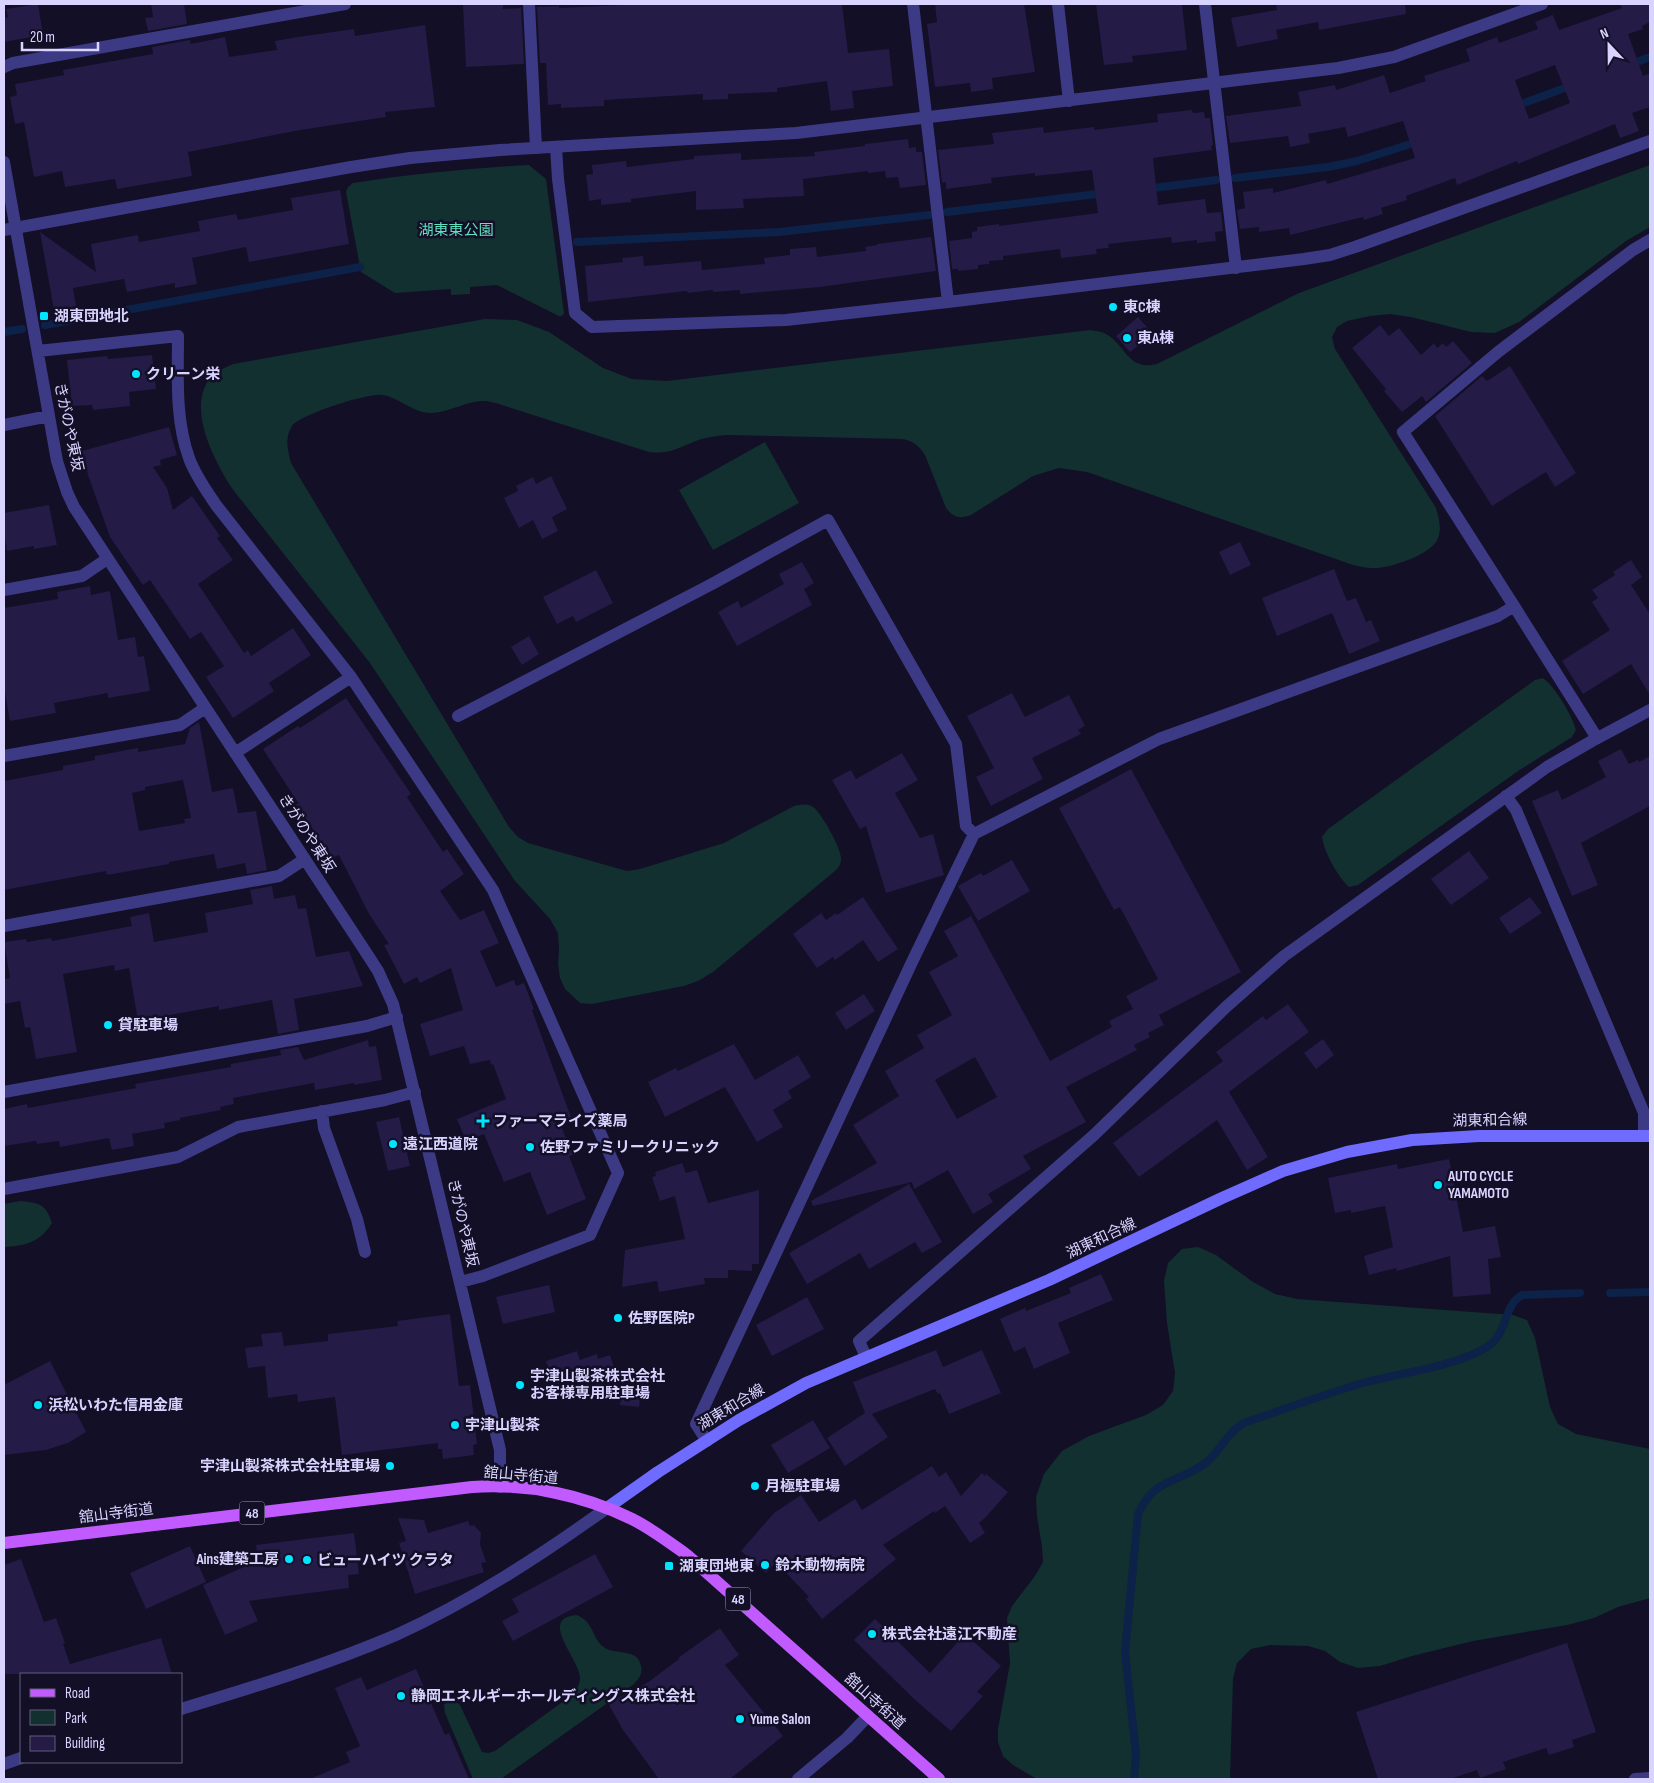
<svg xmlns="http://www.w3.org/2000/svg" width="1654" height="1783" font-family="'Sofia Sans Condensed','Noto Sans JP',sans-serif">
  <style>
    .green { fill: #12302f }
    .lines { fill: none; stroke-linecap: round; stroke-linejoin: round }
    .stream { stroke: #0c2248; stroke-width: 8 }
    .building { fill: #241b47; fill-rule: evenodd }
    .minor { stroke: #3d3a85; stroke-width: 12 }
    .tertiary { stroke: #3d3a85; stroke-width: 12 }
    .secondary { stroke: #6f6bff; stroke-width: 12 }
    .primary { stroke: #c25bff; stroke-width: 12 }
    .poi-dot { fill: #00e5ff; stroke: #130f26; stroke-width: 2 }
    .labels { text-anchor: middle; stroke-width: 5; stroke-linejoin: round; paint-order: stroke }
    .shield { fill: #130f26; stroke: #9e99be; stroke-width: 1 }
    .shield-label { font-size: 14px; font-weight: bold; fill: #d9d4ff }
    .park-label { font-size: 15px; fill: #5fe0c0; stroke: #130f26 }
    .poi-label { font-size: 15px; font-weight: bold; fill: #d9d4ff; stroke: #130f26; text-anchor: start }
    .street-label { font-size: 15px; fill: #d9d4ff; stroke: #130f26 }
  </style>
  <rect width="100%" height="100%" fill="#130f26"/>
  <path class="green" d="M529 165 546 179 564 313 562 316H559L497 285 470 287V294L451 295V289L395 293 361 272 346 192 348 187 353 183C412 174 470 168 529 165Z
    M1650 165V227L1626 241 1519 322 1495 333 1471 332 1411 317 1390 314 1370 316 1347 321 1337 327 1332 337 1335 349 1436 508C1439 519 1443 531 1436 542 1426 556 1389 569 1372 568 1366 568 1359 566 1353 565L1087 472 1059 468 1033 476 971 515C960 519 954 518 946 508L925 455C918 445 913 441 902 439L726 435C714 436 702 438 691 443 674 450 668 454 649 452L499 404C495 403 489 401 484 401 466 401 450 412 432 413 414 414 399 397 382 395 367 393 300 415 292 426 284 439 288 450 291 463L509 827 518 837 528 843 627 871 640 869 724 843 794 806C800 805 807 803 813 807 821 812 841 848 841 858 841 864 839 867 835 871L713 972 698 981 684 986 592 1004 580 1003 565 989 560 978 558 964 559 949 558 933 550 919 515 881 370 663 234 491C215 463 182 402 215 373 220 369 228 367 233 364L485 319 517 320 549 332 603 368 632 379 667 381 1090 330C1095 331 1101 331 1106 334 1127 346 1127 371 1157 364L1299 293Z
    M765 442 799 503 713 550 679 490Z
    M1543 678C1555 687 1572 715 1576 730L1572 737 1518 771 1358 885 1349 887C1338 877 1324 852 1322 837L1328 829 1535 680Z
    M20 1201C40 1203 46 1204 52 1223 40 1242 26 1246 4 1247V1204Z
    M1198 1247 1216 1255 1253 1282 1275 1294 1297 1299 1513 1315 1527 1320 1535 1338 1550 1407 1558 1424 1576 1434 1650 1449V1598L1618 1607 1594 1618 1567 1625 1473 1641 1412 1656 1380 1666 1358 1668 1340 1662 1325 1651 1308 1646 1270 1645 1251 1649 1237 1663 1233 1679 1230 1779H1037L1013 1765 1003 1756 998 1742V1729L1010 1663 1007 1618 1012 1606 1035 1576 1043 1562 1042 1546 1037 1517 1036 1497 1044 1474 1062 1451 1089 1436 1146 1415 1163 1405 1173 1391 1175 1373 1167 1323 1164 1281 1168 1263 1182 1249Z
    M577 1615C580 1617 585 1619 587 1622 594 1630 595 1642 605 1648 616 1655 638 1648 641 1666 643 1674 639 1678 634 1684L501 1779H473L445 1713 444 1705 449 1700 455 1701 460 1705 482 1752 488 1753 495 1751 572 1695C576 1690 580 1685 580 1678 580 1659 537 1618 577 1615Z"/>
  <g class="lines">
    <path class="stream" d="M1629 65 1650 57
      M1516 106 1573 85
      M1235 178 1328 167 1357 161 1420 141
      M1146 189 1216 180
      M947 212 1105 193
      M577 242 779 232 929 215
      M45 325 360 267
      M4 332 22 329
      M1610 1293 1650 1292
      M1134 1779 1136 1754 1125 1652 1138 1514C1154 1477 1180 1483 1207 1462 1220 1451 1228 1431 1244 1423 1284 1409 1325 1394 1366 1382 1402 1373 1457 1366 1487 1347 1509 1333 1502 1307 1522 1295L1580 1293"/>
  </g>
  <path class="building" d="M38 4 43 35 4 42V18L8 17 6 9Z
    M151 4H184L187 24 148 31 145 18 153 17Z
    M503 4V9L521 8 524 64 466 67 463 5Z
    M646 4H842L848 53 889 49 893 86 852 91 854 108 831 111 827 81 777 88V92L728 94V99L703 100V94L604 100V106L561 108V104L548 105 546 63H540L537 7 559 6V8Z
    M935 4H1024L1035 72 992 78 993 89 971 92 970 83 935 87 927 24 937 22Z
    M1096 4H1182L1187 50 1132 56 1133 62 1104 65Z
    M1276 4H1405L1406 14 1319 30 1318 22 1276 30 1278 39 1237 47 1231 18 1277 10Z
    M1620 4H1650V22L1642 26 1643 29 1628 34 1643 76 1650 73V107L1632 113 1639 131 1620 138 1615 124 1518 164 1517 161 1457 185 1455 178 1406 196 1407 200 1381 208 1383 214 1364 220 1363 217 1290 235 1289 228 1259 232V227L1240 229 1237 210 1245 208 1243 192 1273 188V193L1326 180 1327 184 1415 158 1403 121 1348 137 1345 127 1308 134 1310 143 1290 147 1288 136 1230 143 1226 116 1301 106 1298 92 1335 85 1336 90 1384 75 1390 93 1426 81 1424 76 1470 61 1466 49 1497 37 1499 43 1538 29 1535 22 1553 15 1559 30 1622 8ZM1555 65 1570 103 1529 119 1515 80Z
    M425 25 435 107 385 112 386 117 300 130 188 152 192 176 117 189 115 179 65 187 62 171 34 177 24 122 15 124 10 97 17 95 15 84 64 75 63 70 153 54 152 47 190 40 191 44 225 37 229 57 277 50 275 41 298 37 354 29 355 36Z
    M1192 110 1193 113 1204 112 1205 118H1210L1213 145 1211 146 1212 150 1153 158 1158 205 1205 199 1207 213 1221 212 1223 231 1215 232 1216 241 1197 243V240L1172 243 1171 237 1108 244 1109 248 1096 249 1097 254 1061 258 1060 249 1003 256V260L989 261V264L978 265V269L958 271V269H952L949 241 972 238V232L977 231V227L999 224V226L1098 213 1092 170 1035 176V173L991 178 992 183 946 189V182L942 183 938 150 994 144 992 133 1043 127 1044 133 1094 127V130L1158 122 1157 114Z
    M908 139 909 148 916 147V152H922L926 185 900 188 898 177 886 178 885 171 868 173V171L803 179 804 196 743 199 744 208 696 210V191L631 199V202L601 205V199L589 201 586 175 593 174 592 165 626 161 627 167 694 159V156L741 153V160L815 156 814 152 865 146V144Z
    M340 190 349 244 249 262 246 247 192 258 197 284 175 288V283L127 292 124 279 73 288 76 306 54 310 40 232 96 272 91 244 138 235 139 242 200 231 198 221 236 214 238 220 293 210 291 198Z
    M931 237 936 271 820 287 762 292 740 294V290L713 292V290L688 293 687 291 588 302 585 266 623 262 622 258 643 256 644 266 701 261 702 270 765 264 764 258 790 255V249L816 247 817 257 866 251 865 247 877 245V244Z
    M1138 317 1153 334 1130 352 1116 336Z
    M1380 325 1389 336 1399 328 1421 355 1434 343 1437 348 1443 343 1446 347 1453 341 1472 363 1426 402 1422 396 1402 412 1384 391 1386 389 1352 348Z
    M152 355 156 389 129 392 130 406 93 410 92 405 72 406 67 360 107 356 108 359Z
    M1510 366 1576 473 1555 487 1546 472 1492 506 1435 416 1482 376 1487 381Z
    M169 427 177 455 160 460 161 465 153 467 167 488 173 510 192 496 220 536 217 538 233 560 198 584 244 653 248 650 251 656 293 628 311 655 269 683 274 691 233 718 206 677 224 666 201 632 190 639 150 580 143 585 110 537 88 475 82 451Z
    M551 476 567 509 552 517 558 531 542 539 533 520 519 528 504 498 518 491 516 486 533 477 536 484Z
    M49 505 57 545 34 549V546L7 551 4 534V513Z
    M1240 542 1251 565 1230 575 1219 552Z
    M1631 560 1642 577 1631 585 1650 614V695L1631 664 1583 694 1562 661 1610 630 1592 602 1598 598 1592 590 1615 575 1613 572Z
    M802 562 814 583 804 589 812 605 737 646 718 612 738 601 741 608 784 584 779 574Z
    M1334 569 1347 601 1356 598 1366 622 1371 620 1380 641 1349 654 1332 613 1277 636 1262 598Z
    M596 570 613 603 576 622 573 616 557 624 543 597Z
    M90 586 91 595 110 591 118 640 135 637 138 657 144 656 150 691 108 698V693L54 703 56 713 10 721 4 687V608L58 599 57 592Z
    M529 636 539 654 522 665 511 647Z
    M1012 693 1025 717 1069 695 1085 726 1078 730 1081 734 1032 758 1043 779 991 806 976 777 994 768 967 716Z
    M346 698 411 794 407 797 443 852 447 849 464 874 440 891 460 920 484 910 499 943 480 951 496 987 514 980 516 986 524 983 534 1009 532 1010 572 1120 560 1124 573 1155 569 1156 586 1199 547 1215 530 1172 504 1182 484 1134 466 1141 457 1119 506 1099 493 1064 491 1065 490 1060 470 1064 464 1046 430 1056 420 1024 463 1010 451 968 420 983 417 977 404 984 384 945 389 944 369 914 339 855 332 858 296 804H299L263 749 298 726 300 728Z
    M199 722 212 792 233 788 238 813 256 811 267 870 247 874 245 863 217 869 214 854 169 862V864L107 875 106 871 4 890V781L63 770V766L95 760V756L138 748V752L185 744 190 728ZM183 780 191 818 184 819 185 823 139 831 132 793 145 790V787Z
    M1621 749 1629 764 1638 760 1639 762 1650 756V806L1581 843 1598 885 1572 896 1532 801 1558 790 1562 800 1606 777 1598 761Z
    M902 753 918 780 895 793 920 838 933 834 944 875 886 893 866 826 860 829 832 780 851 770 856 779Z
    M1131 769 1241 972 1159 1015 1164 1025 1148 1033 1150 1037 1134 1045 1137 1050 1066 1087 1086 1122 1023 1156 1031 1169 988 1194 993 1202 973 1214 948 1170 914 1189 912 1182 813 1206 811 1201 877 1163 853 1125 899 1096 885 1071 924 1048 917 1035 952 1015 929 972 958 956 944 931 971 916 1050 1061 1112 1027 1109 1021 1133 1009 1126 996 1158 979 1120 907 1114 910 1059 808ZM975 1057 997 1097 957 1119 935 1080Z
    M1469 851 1489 878 1451 905 1431 879Z
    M1012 860 1030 891 978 921 958 886 981 873 983 876Z
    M272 886 274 899 295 895 298 909 306 908 316 957 349 951 363 986 294 999 299 1030 278 1034 272 1000 219 1010V1006L138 1021 129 968 115 971 114 965 63 974 77 1052 36 1059 30 1027 25 1028 20 1001 4 1004V979L10 978 4 942 26 939 27 942 51 938 52 941 132 926 130 917 149 913 154 942 208 932 205 913 253 904 250 890Z
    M863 897 898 949 878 962 863 940 835 960 833 957 817 968 793 934 821 913 826 920 836 913 837 915Z
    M1530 897 1542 913 1510 934 1499 918Z
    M864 994 875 1011 846 1030 835 1013Z
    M1288 1004 1309 1032 1229 1092 1268 1157 1247 1170 1217 1120 1139 1177 1113 1143 1223 1061 1216 1052 1263 1016 1266 1020Z
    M1323 1039 1334 1055 1316 1069 1304 1053Z
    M368 1040 369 1047 376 1046 382 1080 354 1085V1083L315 1090 314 1083 233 1098 234 1104 220 1107 221 1110 180 1118V1120L164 1123 165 1128 132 1134 134 1146 112 1150 109 1138 60 1147 59 1141 37 1144 36 1141 4 1146V1109L27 1104 28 1108 136 1088 135 1084 231 1067V1064L281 1055 280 1050 298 1047 304 1060Z
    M734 1044 755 1080 798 1055 811 1077 788 1091 792 1098 773 1110 783 1127 757 1142 725 1087 665 1117 648 1082 676 1068 678 1071Z
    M399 1117 410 1166 388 1171 376 1122Z
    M1449 1159 1463 1232 1495 1226 1501 1257 1488 1259 1491 1294 1453 1297 1450 1256 1397 1271 1396 1268 1369 1275 1364 1256 1393 1247 1385 1206 1351 1213V1210L1335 1213 1328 1178 1397 1164 1398 1169Z
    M682 1163 686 1173 697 1170 708 1203 759 1190V1264H752V1271L728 1270V1278H704L705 1284 659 1292 657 1281 622 1287 625 1250 685 1239 675 1196 660 1201 652 1177 656 1176 655 1172Z
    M909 1184 942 1242 922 1253 915 1242 869 1269 860 1253 807 1284 789 1253Z
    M1101 1274 1113 1300 1058 1323 1070 1353 1034 1369 1025 1347 1014 1352 1000 1319 1025 1308 1026 1311 1071 1293 1069 1288Z
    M549 1285 555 1312 503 1324 496 1297Z
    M807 1297 824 1329 772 1356 756 1325Z
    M450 1314 459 1386 470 1385 477 1444 473 1445 474 1455 443 1459 442 1449H438V1443L342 1455 335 1397 298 1402 297 1394 268 1398 265 1366 248 1368 245 1348 263 1346 261 1334 282 1332 284 1346 328 1341V1334L398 1326 397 1321Z
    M936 1350 943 1367 982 1350 1001 1393 949 1414 940 1393 938 1394 935 1389 872 1414 888 1437 845 1466 827 1438 865 1413 853 1382Z
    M577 1351 580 1360 597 1354 598 1359 610 1355 616 1373 556 1393 546 1361Z
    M50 1361 86 1432 68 1443 46 1450 4 1455V1385Z
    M622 1374 643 1376 639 1407 620 1405Z
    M813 1420 830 1448 788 1473 771 1445Z
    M932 1466 939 1477 946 1472 961 1496 982 1473 985 1476 986 1474 1008 1492 986 1517 979 1523 985 1533 970 1543 945 1506 935 1513 934 1511 883 1545 896 1559 822 1619 806 1599 809 1597 776 1562 766 1573 741 1551 774 1513 801 1495 819 1522 855 1499 862 1510Z
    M398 1518 424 1520 428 1533 468 1521 470 1526 474 1525 481 1533 480 1544 486 1562 481 1563 484 1572 415 1594 399 1543 406 1541Z
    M354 1533 359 1574 348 1575 349 1588 249 1601 258 1621 225 1635 203 1585 258 1561 256 1545Z
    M190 1546 206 1582 146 1609 130 1573Z
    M595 1554 613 1587 513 1641 502 1621 519 1612 512 1599Z
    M21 1559 44 1622 56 1618 65 1643 63 1644 70 1664 161 1638 172 1674H4V1565Z
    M875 1619 930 1673 965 1634 1001 1666 977 1692 983 1696 951 1731 913 1698 854 1640Z
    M720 1628 739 1655 725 1665 783 1736 730 1779H659L623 1730 608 1703 647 1683 679 1659 678 1658Z
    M1567 1643 1596 1732 1572 1740 1574 1747 1549 1755 1546 1748 1503 1762 1506 1769 1480 1778 1477 1770 1450 1779H1378L1356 1712Z
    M416 1669 445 1735 449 1733 469 1779H310L350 1762 346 1752 360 1746 335 1688 361 1677 367 1690Z"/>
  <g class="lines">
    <path class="minor" d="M529 4 536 148
      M1058 4 1069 101
      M1205 4 1236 268
      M4 67 13 63 345 4
      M556 147 558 179 575 313 592 327 786 320 948 302 913 4
      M4 162 57 461 67 492 74 507 369 957 378 971 393 1004 500 1450V1487
      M948 302 1304 259 1330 255 1355 247 1650 141
      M38 351 178 336C178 377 175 419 189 458 195 475 206 490 216 505L351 677 493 890 618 1173 590 1235 483 1276 460 1282
      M4 425 49 416
      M4 590 82 576 107 559
      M1514 606 1403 432 1498 352 1633 250 1650 240
      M458 716 712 584 828 520 956 744 966 826 974 834
      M235 753 351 677
      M4 756 180 725 205 708
      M1506 796 1516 810 1644 1113V1136
      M4 926 279 876 305 859
      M4 1092 367 1026 397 1017
      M322 1111 324 1128 357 1219 365 1252
      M4 1189 178 1157 238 1127 385 1100 415 1092
      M707 1441 696 1424 912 962 974 834 1159 739 1498 616 1514 606 1597 738
      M798 1779 847 1738 868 1716
      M1635 1779 1650 1778"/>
    <path class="tertiary" d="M4 230 351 167 410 158 500 150 796 133 1338 68 1394 57 1542 4
      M866 1357 859 1341 1094 1135 1226 1007 1284 956 1547 767 1592 741 1650 710
      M181 1709C254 1687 326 1665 396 1635 471 1601 540 1556 607 1508
      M4 1764 21 1758"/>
    <path class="secondary" d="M607 1508 658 1472 739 1420 806 1383 1049 1280 1222 1198 1283 1171 1347 1152 1412 1140 1479 1136H1650"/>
    <path class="primary" d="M4 1543 472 1487C527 1483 583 1495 632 1519 652 1529 669 1542 687 1555L939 1779"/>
  </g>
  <g class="poi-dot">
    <circle cx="1113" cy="307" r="5"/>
    <rect x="39" y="311" width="10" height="10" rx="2.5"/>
    <circle cx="1127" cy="338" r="5"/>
    <circle cx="136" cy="374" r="5"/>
    <circle cx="108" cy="1025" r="5"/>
    <path d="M480.5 1113.5h5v5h5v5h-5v5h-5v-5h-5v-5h5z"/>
    <circle cx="393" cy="1144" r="5"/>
    <circle cx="530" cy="1147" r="5"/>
    <circle cx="1438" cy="1185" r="5"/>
    <circle cx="618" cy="1318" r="5"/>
    <circle cx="520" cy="1385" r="5"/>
    <circle cx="38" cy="1405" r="5"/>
    <circle cx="455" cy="1425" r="5"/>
    <circle cx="390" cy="1466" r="5"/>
    <circle cx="755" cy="1486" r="5"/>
    <circle cx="289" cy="1559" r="5"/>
    <circle cx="307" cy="1560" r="5"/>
    <circle cx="765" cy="1565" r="5"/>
    <rect x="664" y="1561" width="10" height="10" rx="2.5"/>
    <circle cx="872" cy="1634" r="5"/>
    <circle cx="401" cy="1696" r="5"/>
    <circle cx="740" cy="1719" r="5"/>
  </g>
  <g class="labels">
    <g class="shield">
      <rect x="239.5" y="1501.5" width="25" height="23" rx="4"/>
      <rect x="725.5" y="1587.5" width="25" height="23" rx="4"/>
    </g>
    <g class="shield-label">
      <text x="252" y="1518">48</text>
      <text x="738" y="1604">48</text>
    </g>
    <g class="park-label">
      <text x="456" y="235">湖東東公園</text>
    </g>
    <g class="poi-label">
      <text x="1123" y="312">東C棟</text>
      <text x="54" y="321">湖東団地北</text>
      <text x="1137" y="343">東A棟</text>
      <text x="146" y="379">クリーン栄</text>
      <text x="118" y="1030">貸駐車場</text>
      <text x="493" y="1126">ファーマライズ薬局</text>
      <text x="403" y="1149">遠江西道院</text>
      <text x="540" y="1152">佐野ファミリークリニック</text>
      <text x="1448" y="1181">AUTO CYCLE<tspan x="1448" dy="17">YAMAMOTO</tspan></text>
      <text x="628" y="1323">佐野医院P</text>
      <text x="530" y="1381">宇津山製茶株式会社<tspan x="530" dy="17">お客様専用駐車場</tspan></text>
      <text x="48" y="1410">浜松いわた信用金庫</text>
      <text x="465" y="1430">宇津山製茶</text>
      <text x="380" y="1471" text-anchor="end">宇津山製茶株式会社駐車場</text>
      <text x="765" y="1491">月極駐車場</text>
      <text x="279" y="1564" text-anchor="end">Ains建築工房</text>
      <text x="317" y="1565">ビューハイツ クラタ</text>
      <text x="775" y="1570">鈴木動物病院</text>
      <text x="679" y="1571">湖東団地東</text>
      <text x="882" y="1639">株式会社遠江不動産</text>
      <text x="411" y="1701">静岡エネルギーホールディングス株式会社</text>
      <text x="750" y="1724">Yume Salon</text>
    </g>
    <g class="street-label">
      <text transform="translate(69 427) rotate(78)" y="5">きがのや東坂</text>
      <text transform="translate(307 833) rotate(57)" y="5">きがのや東坂</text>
      <text transform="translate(1490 1120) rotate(-1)" y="5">湖東和合線</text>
      <text transform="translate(463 1223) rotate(77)" y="5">きがのや東坂</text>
      <text transform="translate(1101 1238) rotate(-25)" y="5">湖東和合線</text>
      <text transform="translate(731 1407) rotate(-31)" y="5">湖東和合線</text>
      <text transform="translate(521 1475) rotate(5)" y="5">舘山寺街道</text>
      <text transform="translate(116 1513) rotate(-7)" y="5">舘山寺街道</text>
      <text transform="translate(875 1701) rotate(42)" y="5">舘山寺街道</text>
    </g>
  </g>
  <rect width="1654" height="1783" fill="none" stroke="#d9d4ff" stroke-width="10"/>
  <rect x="20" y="1673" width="162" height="90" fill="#130f26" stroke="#625e7d"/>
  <rect x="30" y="1689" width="25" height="8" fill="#c25bff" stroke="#625e7d"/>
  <text x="65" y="1698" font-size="15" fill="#d9d4ff">Road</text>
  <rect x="30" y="1710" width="25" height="15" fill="#12302f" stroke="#625e7d"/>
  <text x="65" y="1723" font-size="15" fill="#d9d4ff">Park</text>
  <rect x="30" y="1736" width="25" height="15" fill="#241b47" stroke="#625e7d"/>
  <text x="65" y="1748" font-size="15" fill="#d9d4ff">Building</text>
  <g transform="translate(1609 45) rotate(338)" stroke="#130f26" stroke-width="4" paint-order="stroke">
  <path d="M0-4L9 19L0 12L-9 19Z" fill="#d9d4ff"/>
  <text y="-8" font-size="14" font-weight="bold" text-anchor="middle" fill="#d9d4ff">N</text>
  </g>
  <path d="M22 42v8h76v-8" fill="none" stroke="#d9d4ff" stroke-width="2.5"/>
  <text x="30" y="42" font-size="15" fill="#d9d4ff" stroke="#130f26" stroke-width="4" paint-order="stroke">20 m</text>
</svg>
